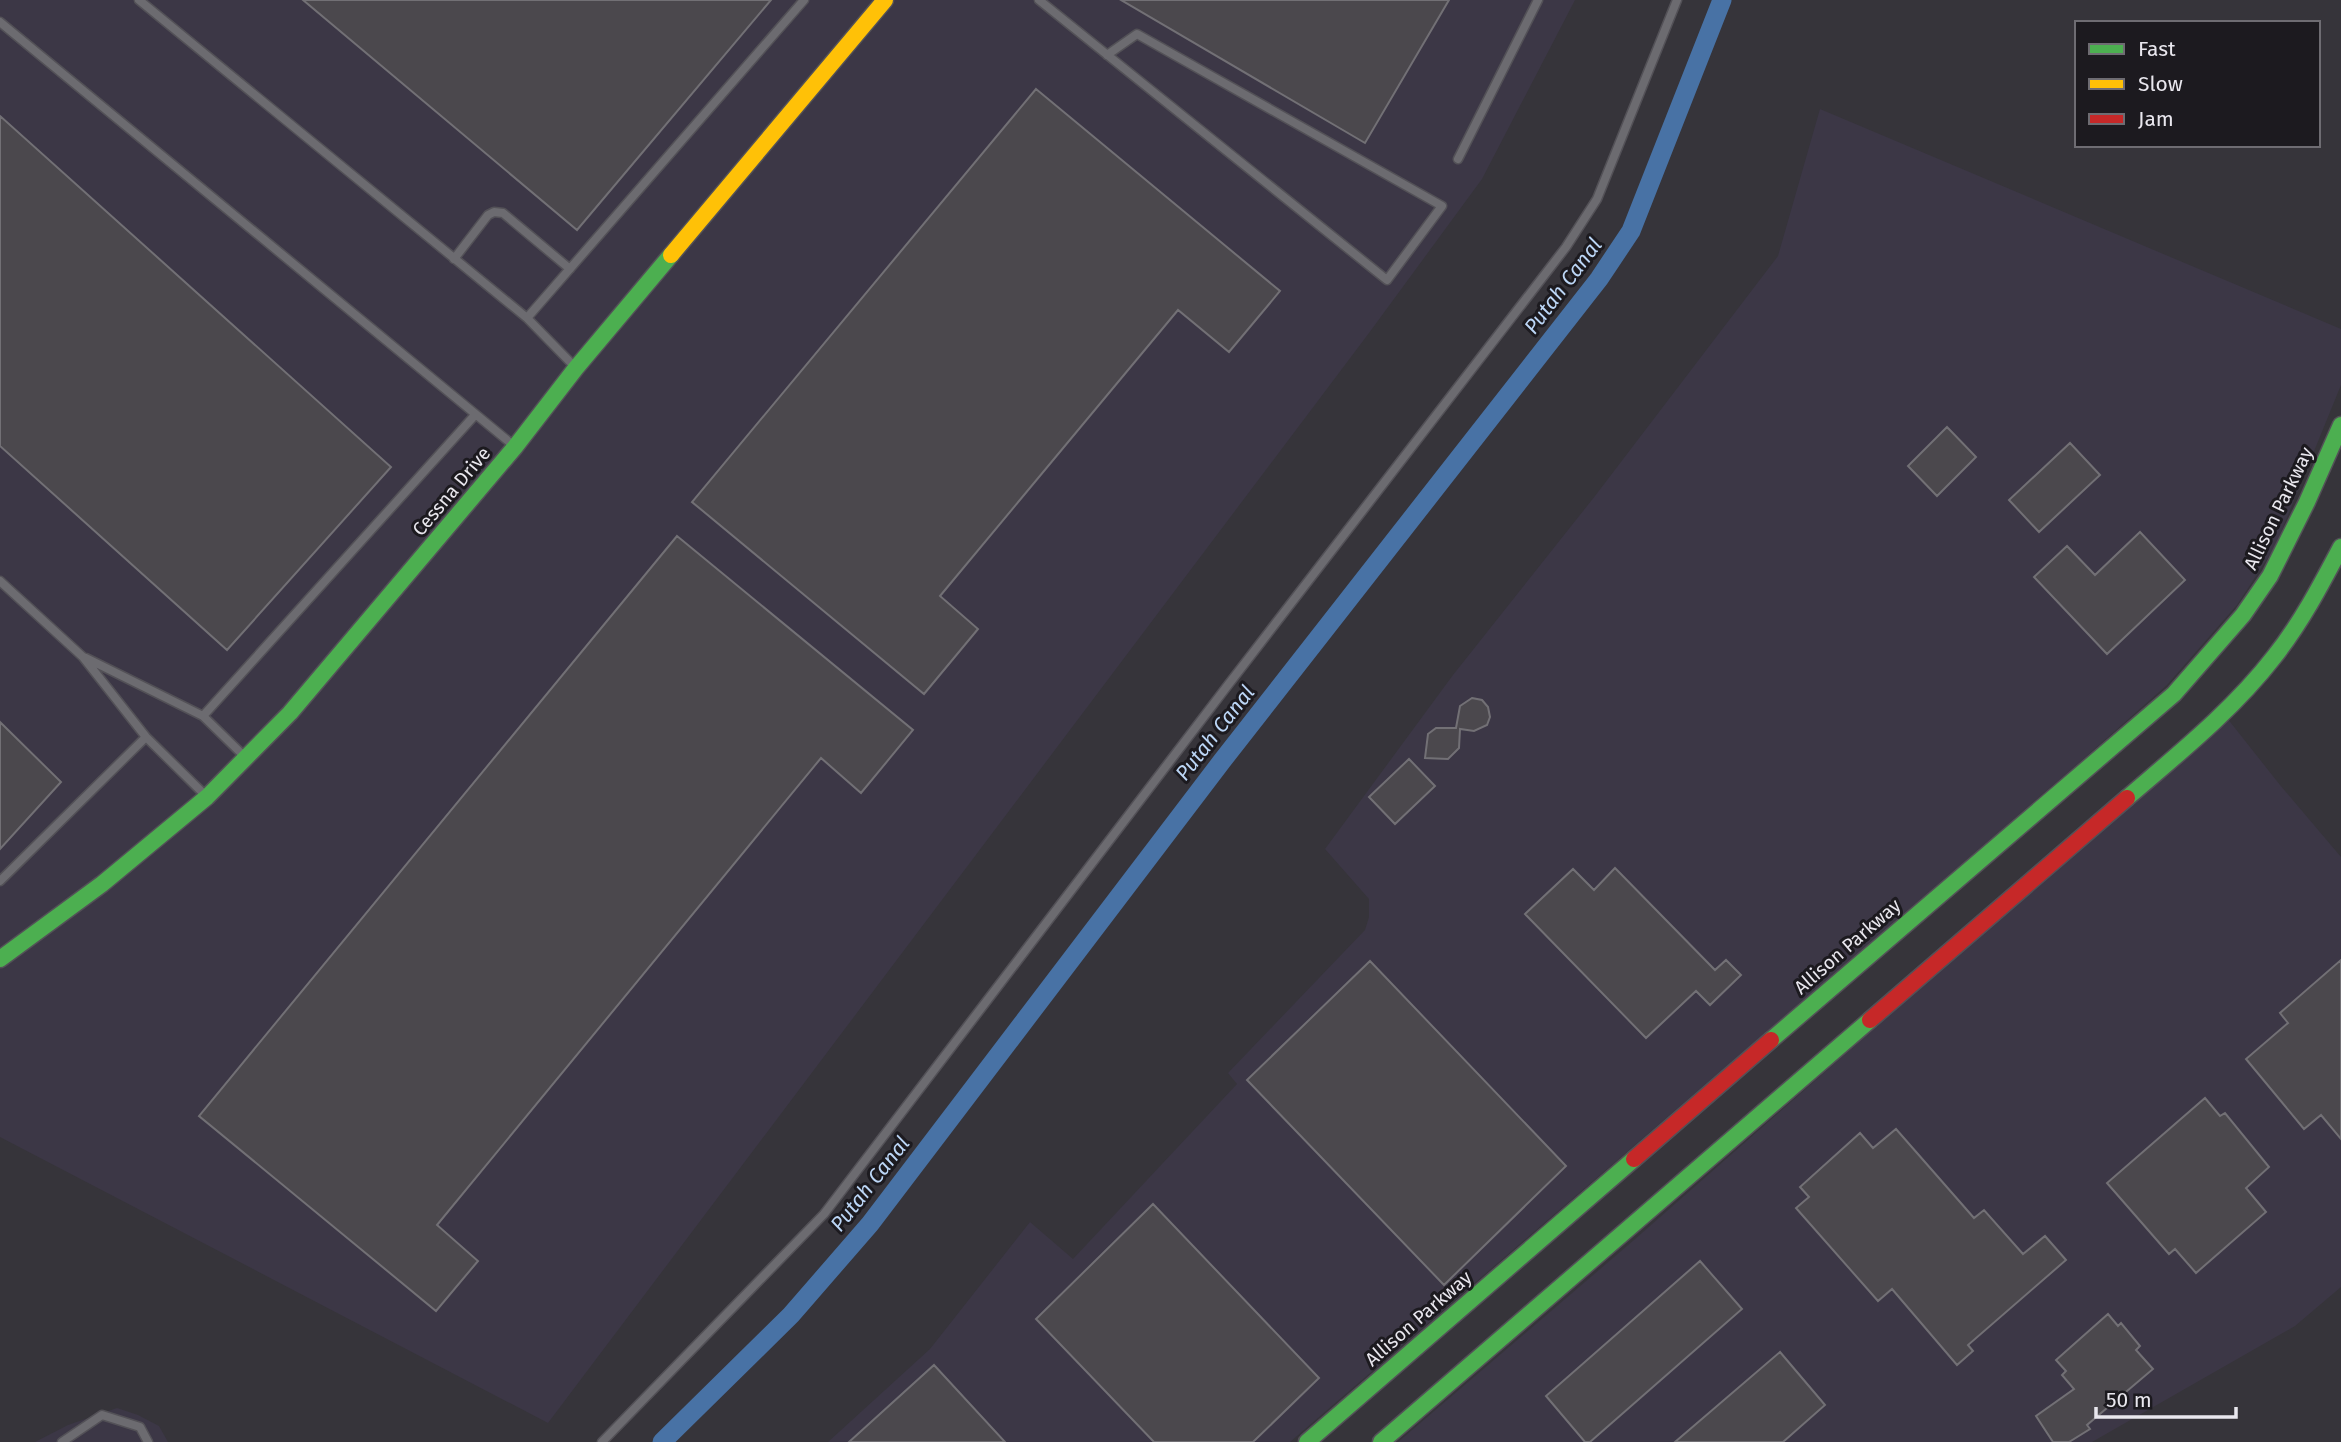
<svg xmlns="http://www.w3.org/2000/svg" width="2341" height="1442" font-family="'Fira Sans',sans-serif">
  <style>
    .built { fill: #3c3746 }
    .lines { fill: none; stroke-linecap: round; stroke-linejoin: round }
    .canal { stroke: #4872a5; stroke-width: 19 }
    .building { fill: #4b484d; stroke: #727075; stroke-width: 2 }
    .lane-casing { stroke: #535157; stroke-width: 11 }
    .fast-casing { stroke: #535157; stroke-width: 19 }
    .slow-casing { stroke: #535157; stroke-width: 19 }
    .jam-casing { stroke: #535157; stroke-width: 19 }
    .lane { stroke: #6c6b70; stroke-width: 8 }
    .fast { stroke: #4caf50; stroke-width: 16 }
    .slow { stroke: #ffc107; stroke-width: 16 }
    .jam { stroke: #c62828; stroke-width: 16 }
    .labels { text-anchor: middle; stroke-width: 6; stroke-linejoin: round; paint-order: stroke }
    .street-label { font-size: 19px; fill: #e9e7ee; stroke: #1c1a1f }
    .water-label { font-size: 21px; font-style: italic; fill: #bcd6f6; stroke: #1c1a1f }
  </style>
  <rect width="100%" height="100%" fill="#36343a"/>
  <path class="built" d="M0 0H1575L1482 179 1369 333 548 1423 0 1137Z
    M1820 109 2341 329V385L2275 547 2237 605 2167 685 2081 761 1290 1442H828L930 1349 1030 1222 1073 1259 1237 1084 1228 1073 1365 930 1369 917V899L1325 849 1453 675 1595 496 1778 256Z
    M2227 718 2280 785 2341 857V1287L2295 1326 2092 1442H1398L1634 1240Z
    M117 1408 138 1415 159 1426 168 1442H35L68 1425Z"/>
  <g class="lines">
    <path class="canal" d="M662 1442 791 1315 870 1224 1222 761 1599 279 1631 231 1722 0"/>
  </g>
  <path class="building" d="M303 0H771L577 230Z
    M1121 0H1449L1365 143Z
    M1036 89 1280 291 1229 352 1178 310 940 596 978 629 924 694 692 502Z
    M0 116 391 467 227 650 0 446Z
    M1947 427 1976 457 1937 496 1908 466Z
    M2070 443 2100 475 2039 532 2009 500Z
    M2140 532 2185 580 2107 654 2034 577 2067 546 2095 575Z
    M677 536 913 730 861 793 821 758 437 1225 478 1261 436 1311 199 1116Z
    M1472 698 1482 700 1488 707 1490 717 1487 725 1474 731 1460 729 1459 748 1448 759 1425 758 1428 734 1436 728H1456L1460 706Z
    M0 722 61 782 0 849Z
    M1409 759 1435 786 1395 824 1369 797Z
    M1615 868 1715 970 1726 960 1741 975 1710 1005 1696 991 1646 1038 1525 914 1573 869 1594 890Z
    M2341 960V1139L2321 1115 2304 1129 2246 1059 2288 1023 2280 1013Z
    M1370 961 1566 1166 1444 1285 1247 1080Z
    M2205 1098 2220 1116 2225 1113 2269 1167 2246 1188 2266 1212 2196 1273 2175 1249 2169 1254 2107 1183Z
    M1896 1129 1974 1218 1984 1210 2023 1254 2045 1236 2066 1260 1968 1345 1973 1351 1957 1365 1892 1289 1878 1301 1796 1208 1809 1197 1800 1187 1860 1133 1873 1148Z
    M1153 1204 1319 1378 1253 1442H1154L1036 1319Z
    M1700 1261 1742 1309 1590 1442H1585L1546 1396Z
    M2108 1314 2118 1326 2121 1323 2140 1346 2136 1350 2153 1369 2087 1425 2090 1429 2069 1442H2053L2036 1416 2074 1389 2062 1375 2066 1371 2056 1360Z
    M1780 1352 1825 1405 1783 1442H1675Z
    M934 1365 1005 1442H849Z"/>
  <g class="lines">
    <g class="lane-casing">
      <path id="lane" d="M139 0 527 318
        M1039 0 1387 280 1442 206 1137 34 1107 55
        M0 22 513 445
        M1458 159 1538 0
        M454 259 488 215 494 212 503 213 570 269
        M575 367 527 318 804 0
        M0 581 83 657 146 737 205 795
        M86 658 203 716
        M243 755 203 716 475 415
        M0 881 146 737
        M62 1442 102 1415 140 1427 148 1442
        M602 1442 824 1214 1228 685 1566 247 1597 199 1677 0"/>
    </g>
    <g class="fast-casing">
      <path id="fast" d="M2127 798C2178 754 2233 710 2274 657 2301 623 2321 585 2341 547
        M0 959 102 884 207 797 290 713 515 447 576 368 671 255
        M1771 1040 2174 694 2243 615 2270 576 2307 502 2341 425
        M1307 1442 1634 1159
        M1381 1442 1870 1020"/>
    </g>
    <g class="slow-casing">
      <path id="slow" d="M671 255 885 0"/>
    </g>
    <g class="jam-casing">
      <path id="jam" d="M1870 1020 2127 798
        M1634 1159 1771 1040"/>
    </g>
    <use href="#lane" class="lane"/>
    <use href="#fast" class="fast"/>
    <use href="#slow" class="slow"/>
    <use href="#jam" class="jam"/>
  </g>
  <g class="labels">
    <g class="street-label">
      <text transform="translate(451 491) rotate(-50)" y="7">Cessna Drive</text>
      <text transform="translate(2278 508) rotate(-64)" y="7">Allison Parkway</text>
      <text transform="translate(1847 946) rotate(-41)" y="7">Allison Parkway</text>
      <text transform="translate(1418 1318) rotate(-41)" y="7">Allison Parkway</text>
    </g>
    <g class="water-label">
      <text transform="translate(1563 286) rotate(-53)" y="7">Putah Canal</text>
      <text transform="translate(1215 733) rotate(-52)" y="7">Putah Canal</text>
      <text transform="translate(870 1184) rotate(-52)" y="7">Putah Canal</text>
    </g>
  </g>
  <rect x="2075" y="21" width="245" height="126" fill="#1c1a1f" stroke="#6e6c72" stroke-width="2"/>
  <rect x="2089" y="44" width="35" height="10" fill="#4caf50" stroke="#6e6c72" stroke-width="2"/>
  <text x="2138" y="56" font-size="21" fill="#e9e7ee">Fast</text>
  <rect x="2089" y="79" width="35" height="10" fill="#ffc107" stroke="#6e6c72" stroke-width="2"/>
  <text x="2138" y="91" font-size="21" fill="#e9e7ee">Slow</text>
  <rect x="2089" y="114" width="35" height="10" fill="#c62828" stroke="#6e6c72" stroke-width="2"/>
  <text x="2138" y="126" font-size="21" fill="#e9e7ee">Jam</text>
  <path d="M2096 1407v10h140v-10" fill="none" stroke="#e9e7ee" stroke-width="3.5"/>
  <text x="2106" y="1407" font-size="21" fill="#e9e7ee" stroke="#1c1a1f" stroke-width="5" paint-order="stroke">50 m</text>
</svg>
